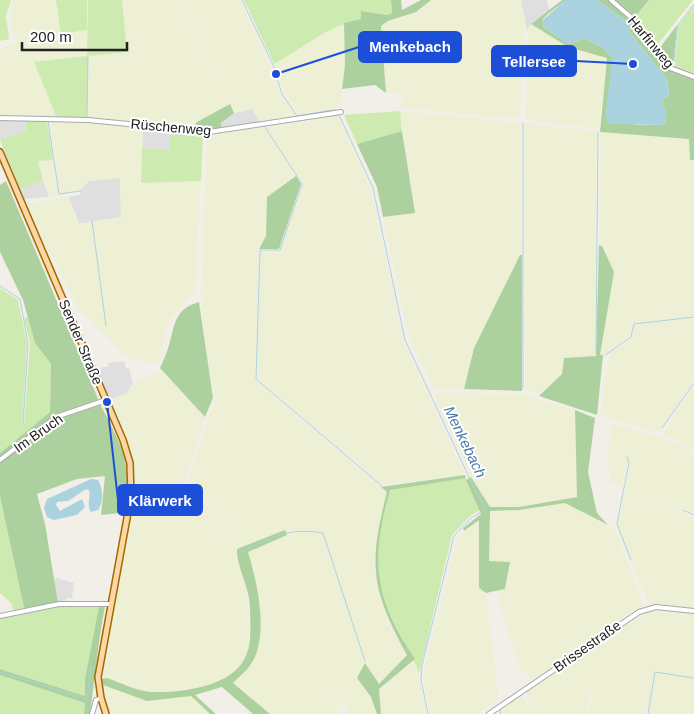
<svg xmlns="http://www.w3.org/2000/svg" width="694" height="714" font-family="Helvetica,sans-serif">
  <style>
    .residential { fill: #e0dfdf }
    .farmland { fill: #eef0d5 }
    .grass { fill: #cdebb0 }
    .forest { fill: #add19e }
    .water { fill: #aad3df }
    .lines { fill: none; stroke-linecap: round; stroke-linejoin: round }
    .stream { stroke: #aad3df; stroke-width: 1 }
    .minor-casing { stroke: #a9a9a9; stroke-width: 6 }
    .major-casing { stroke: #a06b00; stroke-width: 8 }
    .minor { stroke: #fff; stroke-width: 4 }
    .major { stroke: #fcd6a4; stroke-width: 5 }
    .labels { text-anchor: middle; stroke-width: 4; stroke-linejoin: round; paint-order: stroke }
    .street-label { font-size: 14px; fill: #222; stroke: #fff }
    .water-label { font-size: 15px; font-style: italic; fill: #4a7aab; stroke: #fff }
    .leader { fill: none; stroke: #1d4ed8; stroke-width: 2 }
    .callout-dot { fill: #1d4ed8; stroke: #fff; stroke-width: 2 }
    .callout { fill: #1d4ed8; stroke: #1d4ed8; stroke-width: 2 }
    .callout-label { font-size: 15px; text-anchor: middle; font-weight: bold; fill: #fff }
  </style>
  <rect width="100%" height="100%" fill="#f2efe9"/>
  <path class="residential" d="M521 0H546L550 11 534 21 527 31Z
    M252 109 261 123 221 130V123L234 113Z
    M0 121H25L27 130 0 140Z
    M143 127 171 131 169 150 142 148Z
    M120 178 121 217 79 224 69 197 80 195V190L89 181Z
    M43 180 49 197 24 199 20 189Z
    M124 361 126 368H129L133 383 126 394 109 400 96 369 108 366V363Z
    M54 577 74 583 72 598H67L65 602 58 603Z"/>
  <path class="farmland" d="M13 0H56L62 34 88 30V56L57 118 0 117V49L16 43 9 17Z
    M122 0H178L213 71 179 0H240L269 63 281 94 296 117 261 123 252 109 234 113 230 105 192 129 88 118 89 56 127 52Z
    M431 0H521L526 27 522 41 520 113 516 119 401 108 404 92 386 93 381 26 388 21 416 12Z
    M344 23 345 65 340 105 336 108 298 115 284 93 274 64 304 44Z
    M531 24 568 47 607 58 599 128 526 120 528 28Z
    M400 111 521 123 522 251 474 348 464 389H436L433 387 409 338 383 217 415 213Z
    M338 115 371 189 403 341 465 475 383 485 257 379 261 252 280 250 303 184 266 128Z
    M50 122 143 127 141 183 201 181 195 292 168 320 161 357 157 363 135 360 123 354 77 307 56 263 37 231 26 204 69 197 79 224 121 217 120 178 89 181 80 190 60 193Z
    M524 124 597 131 595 356 564 358 562 374 541 394 525 390Z
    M264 127 296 176 267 197 266 236 259 246 255 380 387 492 376 538 374 567 388 622 407 655 379 685 364 664 357 678 374 702 376 714H347V709L333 697 340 712 338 714H270L233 683 247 670 255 658 259 637 258 588 248 552 294 532 322 534 366 662 324 533 285 530 239 548 207 502 192 484 189 476 215 399 206 351 201 295 207 136Z
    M600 132 690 139V160H694V316L633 323 630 336 600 356 614 272 599 245Z
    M53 160 59 196 49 197 38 161Z
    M694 318V379L665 424 656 432 600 416 609 354 632 338 635 325Z
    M158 372 166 373 205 417 182 486 186 488 190 485 198 493 237 549 248 590 249 636 247 654 240 665 231 675 216 683 190 690 150 692 107 679H102L135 485 130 449 109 400 126 394 133 383Z
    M694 385V450L676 439 662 435Z
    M437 393 522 394 575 410 577 497 519 507H490L471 477 435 399Z
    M613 424 675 442 694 453V513L664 501 649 509 664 503 694 518V609L674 605H650L648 602 616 525 620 521 629 467 626 466 622 486 611 482 607 456Z
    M565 503 616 531 644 606 629 613 533 680 520 669 501 610 499 590 506 589 510 562 489 561 490 511 519 510Z
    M479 519V588L486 593 499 698 477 714H430L423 680 425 666 457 539Z
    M664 610 694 614V714H649L656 672 666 673 655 671 647 714H590L591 691 589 690 587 714H501L502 708 521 694 528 707 531 706 526 691 542 682 622 624 648 612Z
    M415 659 427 714H381L379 689Z
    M103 685 147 701 191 696 210 714H109L103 695Z"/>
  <path class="grass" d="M0 0H11L6 16 9 39 0 41Z
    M56 0H87V30L61 34Z
    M88 0H122L127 52 88 56 87 118H57L34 62 87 56Z
    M244 0H391L392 13 387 15 361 11V19C328 26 303 48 274 64Z
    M649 0H693L658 44 655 43 635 17Z
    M694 5V75L674 69 679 25Z
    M400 111 402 131 357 144 344 115Z
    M25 121H47L53 160 38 161 43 180 20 189 0 140 27 130Z
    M171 131 203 134 201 181 141 183 142 148 169 150Z
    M0 288 18 300 27 344 22 425H24L30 343 24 318 28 317 35 343 51 364 50 412 0 453Z
    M466 478 480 510 471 515 452 535 419 674C414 657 405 644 397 629 377 590 374 564 382 521 384 511 385 495 393 488Z
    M0 496 24 608 13 611 11 603 0 593Z
    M59 606H99L85 679V696L0 669V618Z
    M0 675 85 703 84 714H0Z"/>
  <path class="forest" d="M391 0H401L402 10 421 0H431L416 12 388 21 381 26 386 93 375 85 342 89 345 65 344 23 361 19V11L387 15 392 13Z
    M562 0H565C558 7 547 13 542 21L544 27 552 33 569 44 585 38 603 48 613 58 606 114 637 125H663L666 120V108L662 105 663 98 669 95 667 79 630 33 626 21 597 0H608L632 21 669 70 694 79V160H690L689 139 600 132 607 58 568 47 531 24Z
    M615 0H649L635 17Z
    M677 25 673 68 659 49Z
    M230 104 234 113 221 123V130L208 131 192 129 197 122Z
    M402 131 415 213 383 217 377 187 357 144Z
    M296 176 301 184 279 249H259L266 236 267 197Z
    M6 181 99 401 52 416 0 459V453L50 412 51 364 35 343 23 300 0 252V185Z
    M599 245 602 246 614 272 600 355H603L597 415 539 396 562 374 564 358 596 356Z
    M520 255H522V391L464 389 474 348Z
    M199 302 213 398 205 417 160 368C163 361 167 353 169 345 175 325 174 309 199 302Z
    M100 404C113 429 130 457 127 486 126 495 122 504 120 513L101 515 105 476 77 479 37 494 45 524 58 603 24 608 0 496V462L56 419Z
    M575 410 595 418 588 472 597 513 608 525 565 503 519 510 490 511 489 561 510 562 505 589 486 593 479 588V520L464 531 463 528 481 514 466 480 471 477 490 507H519L577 497Z
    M465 475 466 478 390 490C370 561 374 598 415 659L379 689 381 714H377L371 697 357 678 365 663 379 684 407 655C371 589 368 565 387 492L381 487Z
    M285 530 287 535 248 552C257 581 268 630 254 659 249 669 241 675 233 683L270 714H253L222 687 195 695 216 714H210L191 696 147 701 103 685 102 679 107 678C121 683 137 691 151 692 181 693 236 687 247 653 252 640 250 621 250 608 250 587 236 567 237 549Z
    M99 606H105C98 643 95 677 90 714H84L85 703 0 675V669L85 696V679Z"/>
  <path class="water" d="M565 0H597L626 21 630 33 667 79 669 95 663 98 662 105 666 108V120L663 125 611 124 607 121 606 113 612 57 603 48 585 38 569 44 566 43 544 27 542 21Z
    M91 479 98 480C103 489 104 502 98 510L91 512C86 505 91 498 89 490L86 489 68 501 57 502 56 505 60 511 82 499 85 507 77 515 54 520 47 517 44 508 47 499Z"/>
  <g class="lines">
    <path class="stream" d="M242 0 273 65 282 94 297 116 333 110 338 111
      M673 67 678 25 694 4
      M339 115 373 188 405 340 475 490 486 509 471 518 454 536 422 665 421 680 428 714
      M87 117 88 57
      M48 121 59 194 80 191
      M523 123V388
      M265 127 302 184 280 250H260V252L256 379 382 486
      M92 221 106 326
      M0 286 20 299 28 344 23 424
      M596 354 598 132
      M605 355 631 337 634 324 694 317
      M662 428 694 383
      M627 457 629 462 617 524 631 560
      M683 510 694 515
      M240 552C273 538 286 527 323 533L365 661
      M0 672 87 699 91 667
      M500 714 501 708
      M648 714 655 672 694 678"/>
    <g class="minor-casing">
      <path id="minor" d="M611 0 634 20 670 68 694 77
        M0 118 88 120 209 132 341 112
        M0 460 56 417 106 400
        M0 616 59 604H111
        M92 714 96 700 101 698
        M489 714 639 612 656 607 694 611"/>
    </g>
    <g class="major-casing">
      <path id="major" d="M0 152 123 440 130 463 131 496 98 677 101 698 106 714"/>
    </g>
    <use href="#minor" class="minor"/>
    <use href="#major" class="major"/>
  </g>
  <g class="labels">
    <g class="street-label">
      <text transform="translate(651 42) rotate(50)" y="5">Harfinweg</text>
      <text transform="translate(171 127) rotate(5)" y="5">Rüschenweg</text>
      <text transform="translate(81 342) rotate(67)" y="5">Sender Straße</text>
      <text transform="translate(38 433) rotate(-35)" y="5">Im Bruch</text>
      <text transform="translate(587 646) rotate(-35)" y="5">Brissestraße</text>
    </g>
    <g class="water-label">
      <text transform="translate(465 442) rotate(64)" y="5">Menkebach</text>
    </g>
  </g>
  <path class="leader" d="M276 74L359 47M633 64L576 61M107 402L118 500"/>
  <g class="callout-dot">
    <circle cx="276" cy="74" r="5"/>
    <circle cx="633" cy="64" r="5"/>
    <circle cx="107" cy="402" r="5"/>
  </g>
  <g class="callout">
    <rect x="359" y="32" width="102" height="30" rx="5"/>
    <rect x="492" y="46" width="84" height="30" rx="5"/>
    <rect x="118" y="485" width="84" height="30" rx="5"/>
  </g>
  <g class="callout-label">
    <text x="410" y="52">Menkebach</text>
    <text x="534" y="67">Tellersee</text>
    <text x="160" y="506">Klärwerk</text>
  </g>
  <path d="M22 42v8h105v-8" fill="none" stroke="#222222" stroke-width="2.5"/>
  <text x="30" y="42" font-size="15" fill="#222222" stroke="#ffffff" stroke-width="4" paint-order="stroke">200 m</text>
</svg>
